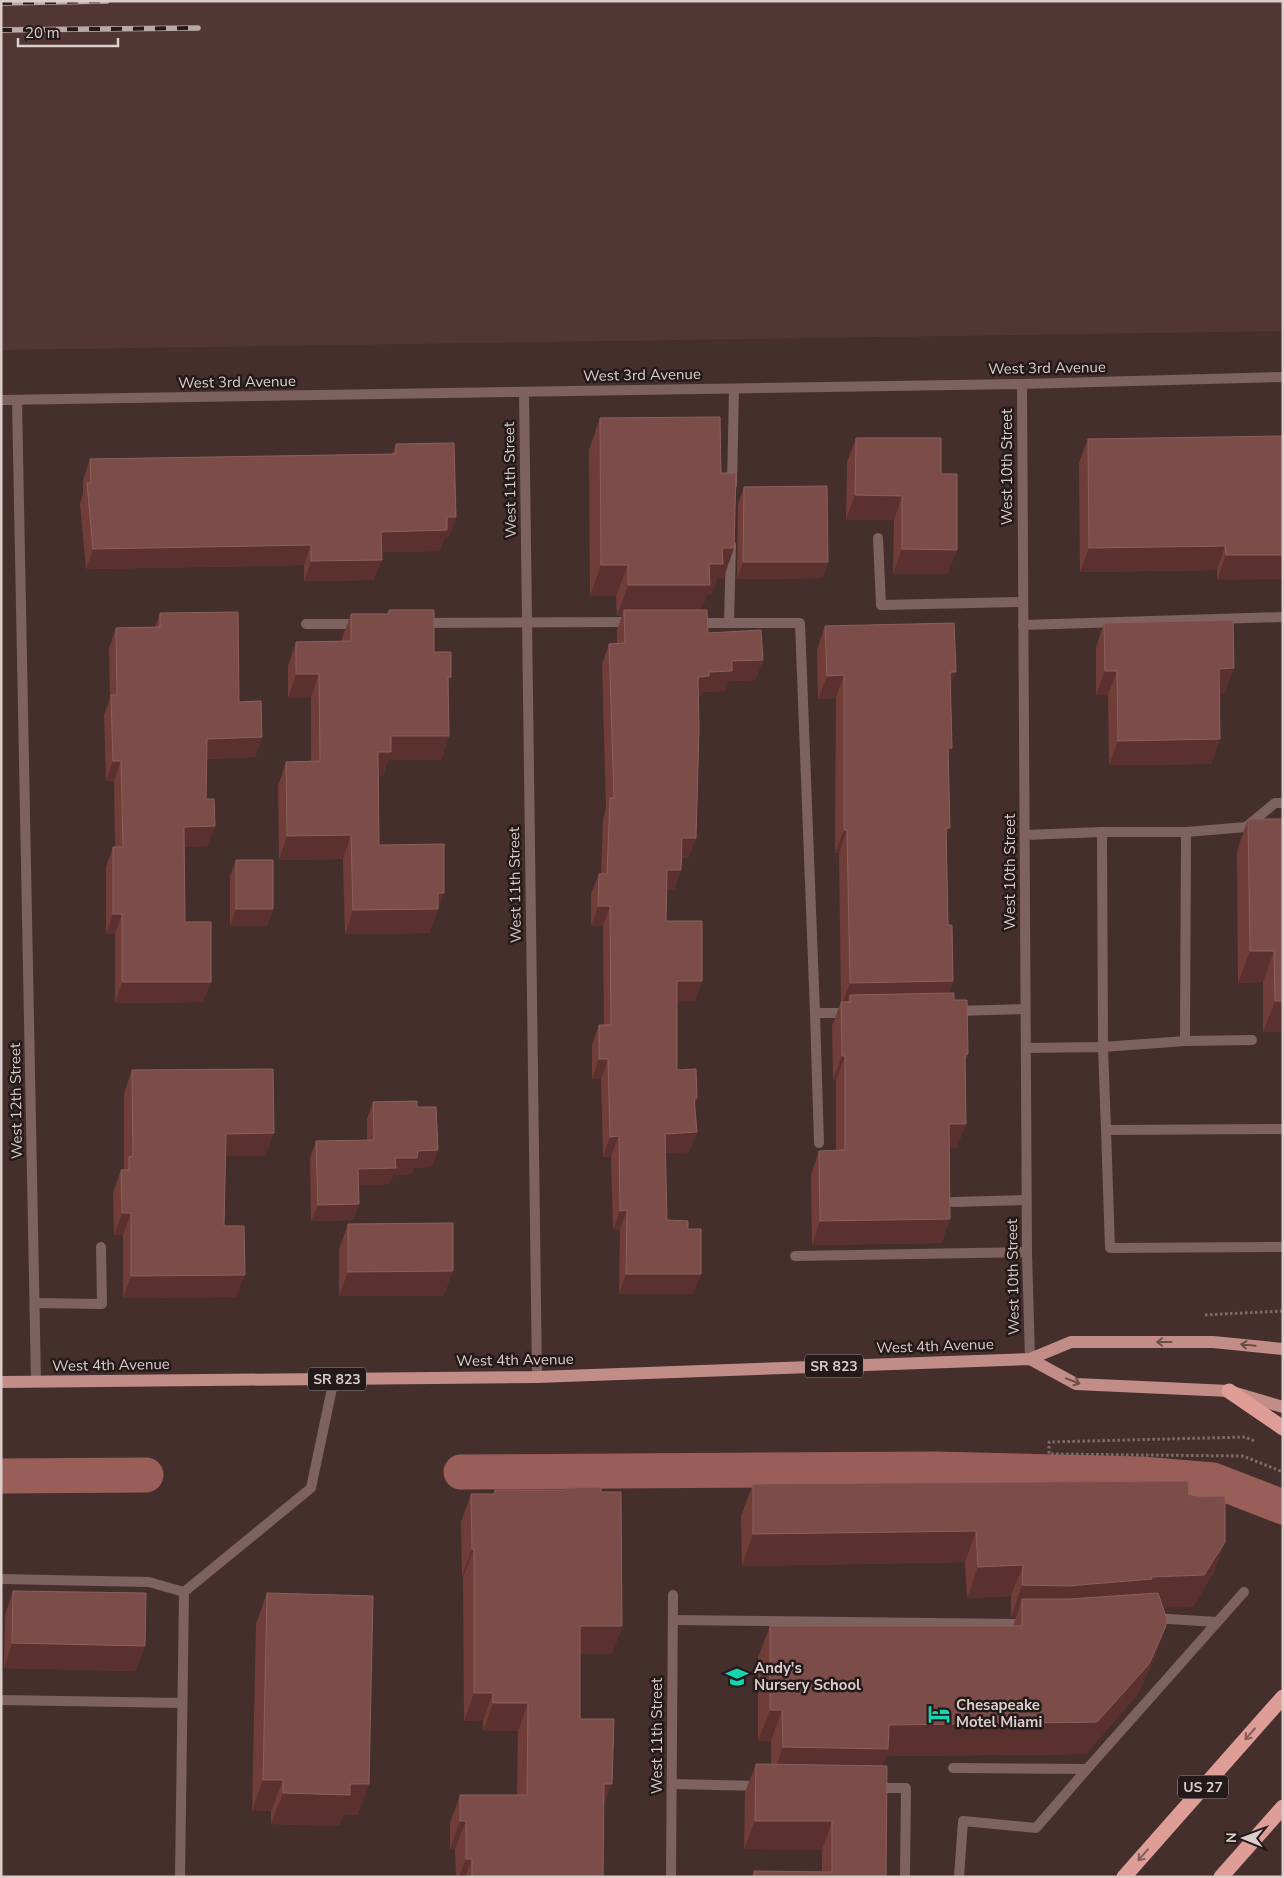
<svg xmlns="http://www.w3.org/2000/svg" width="1284" height="1878" font-family="'Nunito Sans',sans-serif">
  <style>
    .built { fill: #523634 }
    .lines { fill: none; stroke-linecap: round; stroke-linejoin: round }
    .canal { stroke: #9a5e59; stroke-width: 35 }
    .path { stroke: #7e6c6a; stroke-width: 3; stroke-dasharray: 2.5 2.5; stroke-linecap: butt }
    .lane { stroke: #7d625f; stroke-width: 10 }
    .street { stroke: #7d625f; stroke-width: 10 }
    .primary { stroke: #c38d87; stroke-width: 12 }
    .highway { stroke: #df9d97; stroke-width: 15 }
    .rail-casing { stroke: #b9a9a8; stroke-width: 5.5 }
    .rail { stroke: #231a19; stroke-width: 4; stroke-dasharray: 11; stroke-linecap: butt }
    .wall { fill: #713d39 }
    .shaded-wall { fill: #5a312e }
    .building { fill: #7c4c49; stroke: #8b605d }
    .oneway { stroke: #6b4e4a }
    .oneway2 { stroke: #815c58 }
    .labels { text-anchor: middle; stroke-width: 5; stroke-linejoin: round; paint-order: stroke }
    .shield { fill: #231a19; stroke: #a49796; stroke-width: 1 }
    .shield-label { font-size: 14px; font-weight: bold; fill: #dbcdcc }
    .street-label { font-size: 15px; fill: #dbcdcc; stroke: #231a19 }
    .poi-label { font-size: 15px; font-weight: bold; fill: #dbcdcc; stroke: #231a19; text-anchor: start }
  </style>
  <rect width="100%" height="100%" fill="#442f2d"/>
  <path class="built" d="M1 1H1283V331L1 350Z"/>
  <g class="lines">
    <path class="canal" d="M461 1472 935 1469 1142 1474 1213 1480 1283 1507
      M1 1476 146 1475"/>
    <path class="path" d="M1205 1315 1283 1311
      M1254 1441 1245 1437 1049 1442V1454L1243 1456 1283 1472"/>
    <path class="lane" d="M732 485 734 389
      M878 538 881 605 1023 602
      M422 623 632 622
      M694 623H800L815 1013
      M729 623 731 545
      M306 624H360
      M1023 625 1283 617
      M1102 832H1186L1185 1041 1103 1047Z
      M1186 832 1246 827 1275 803H1283
      M1025 835 1102 832
      M954 1011 1025 1009
      M1185 1041 1252 1040
      M1026 1048 1103 1047 1106 1130 1283 1129
      M1106 1130 1110 1248 1283 1247
      M819 1143 815 1013H849
      M953 1202 1026 1200
      M795 1256 1027 1252
      M35 1303 102 1304 101 1247
      M1 1579 149 1582 184 1592
      M1153 1618 1217 1622
      M673 1620 1027 1624
      M1 1700 182 1703
      M953 1768 1087 1769 1036 1828 963 1821 959 1877
      M1087 1769 1244 1592
      M672 1784 761 1786
      M875 1788H906L905 1877
      M180 1877 184 1592 311 1488 334 1379"/>
    <path class="street" d="M1022 384 1027 1252 1030 1359
      M524 392 537 1377
      M1 400 1022 384 1283 377
      M17 400 36 1382
      M671 1877 673 1595"/>
    <path class="primary" d="M1030 1359 1076 1384 1229 1391 1283 1407
      M1 1382 537 1377 1030 1359 1071 1342H1213L1283 1349"/>
    <path class="highway" d="M1229 1391 1283 1428
      M1124 1877 1283 1697
      M1221 1877 1283 1807"/>
    <g class="rail-casing">
      <path id="rail" d="M1 3 107 1
        M1 30 198 28"/>
    </g>
    <use href="#rail" class="rail"/>
  </g>
  <path class="wall" d="M600 418 721 473 734 548 723 579H717L711 595H707L701 610 708 633 763 660 755 680 729 681 725 691 703 692 702 696H698L696 838 688 858H682L681 870 674 890H667L666 921 702 981 695 1001H677V1070L697 1098 695 1103 697 1132 689 1152 665 1153 667 1220 688 1229 693 1294H619L620 1230H613L611 1156 603 1157 601 1079H592V1045L599 1025H604L603 926H591V894L599 874H601L603 818 606 808 602 664 609 644 617 643V630L622 616H617L616 596H590L589 450Z
    M1283 436 1217 580V570L1080 572 1079 463 1088 439Z
    M856 438 941 474 948 574H893L894 520H846L847 462Z
    M396 444 456 517 449 537H445L440 551 382 552 374 580 304 581V565L86 569 80 504 83 493V480L90 459 392 454Z
    M744 487 828 562 822 578 737 579 738 504Z
    M389 610 434 652 448 686 449 736 441 760H388L383 776H379V845L444 893 429 933 345 934 343 859 279 860 278 786 286 762 311 761V697L288 698V666L296 642 342 641V638L351 614H387Z
    M160 613 239 702 262 737 255 757 206 759V799L215 826 207 846 184 847 185 922 203 1002 115 1003V934H106V867L113 847H115L114 781H106L104 715 110 698 109 648 116 628 155 627Z
    M1104 623 1225 693H1220V739L1211 764 1109 765 1108 695H1096V647Z
    M825 626 951 686 948 758 946 837 948 925 953 981 949 993 954 1000 968 1054 965 1060 957 1148H949L942 1243 812 1245 811 1175 819 1151H836V1080H833L832 1026 841 1002 839 853H835L836 698 818 699 817 650Z
    M1248 819H1283V1032H1263V982L1238 983 1237 851Z
    M236 860 273 909 267 926H230V876Z
    M132 1070 266 1156H225L224 1226 236 1297 123 1298V1235H114L113 1193 121 1170H124V1093Z
    M373 1102 417 1107 438 1150 432 1167 414 1168 411 1174 393 1175 390 1184 358 1185 359 1204 353 1220 311 1221 310 1158 316 1141 367 1140V1119Z
    M348 1224 444 1296H339V1249Z
    M753 1484 1189 1497 1225 1542 1213 1573 1193 1607H1162L1165 1628 1154 1659 1137 1695 1086 1754 886 1756 882 1766 886 1877H752L754 1871 822 1872V1850L744 1849 745 1792 756 1764H771V1741H758V1658L770 1626H1013L1016 1617H1011V1596L967 1598 965 1562 742 1566 741 1516Z
    M566 1488 601 1492 622 1626 612 1654H580V1719L603 1808V1877H456L455 1849H450V1823L460 1795H517L518 1731H483V1720L464 1721 463 1577H462L461 1522 471 1494H493L495 1490H565Z
    M13 1591 136 1671 4 1668 5 1615Z
    M267 1593 369 1784 357 1815H343L339 1826 271 1824V1811H252L256 1624Z"/>
  <path class="shaded-wall" d="M855 495 902 496 894 520H846Z
    M447 517H456L449 537H445L440 551 374 552 381 532Z
    M311 545 304 565 86 569 93 549Z
    M1225 546 1217 570 1080 572 1089 548Z
    M722 548H734L723 579H717L711 595H707L699 616 624 610 622 616H617L628 585Z
    M902 549 957 550 948 574H893Z
    M1226 555H1283V579L1217 580Z
    M382 560 374 580 304 581 311 561Z
    M743 562H828L822 578 737 579Z
    M601 565H628L616 596H590Z
    M763 660 755 680 729 681 725 691 703 692 702 696 691 697 698 677 732 661Z
    M1234 668 1225 693H1210L1219 669Z
    M1105 671H1117L1108 695H1096Z
    M950 672H956L947 695Z
    M296 674H319L311 697 288 698Z
    M844 675 836 698 818 699 827 676Z
    M448 677H451L443 701Z
    M391 736H449L441 760H388L383 776H370L378 752Z
    M262 737 255 757 199 759 207 739Z
    M1220 739 1211 764 1109 765 1118 741Z
    M948 748H952L943 771Z
    M113 761H121L114 781H106Z
    M215 826 207 846 177 848 184 827Z
    M946 828H950L941 851Z
    M844 830H847L839 853H835Z
    M351 835 343 859 279 860 287 836Z
    M682 838H696L688 858 675 857Z
    M667 870H681L674 890H660Z
    M438 893H444L429 933 345 934 353 910Z
    M598 906H610L603 926H591Z
    M236 909H273L267 926H230Z
    M113 914H122L115 934H106Z
    M1250 951H1274L1263 982 1238 983Z
    M677 981H702L695 1001H670Z
    M953 981 945 1004 850 1002V995L846 1006H841L850 983Z
    M122 982H211L203 1002 115 1003Z
    M1275 1001H1283V1032H1263Z
    M842 1056H845L836 1080H833Z
    M599 1059H608L601 1079H592Z
    M949 1124H966L957 1148 940 1149Z
    M697 1132 689 1152 658 1154 665 1134Z
    M274 1133 266 1156H217L226 1134Z
    M619 1136 611 1156 603 1157 610 1137Z
    M438 1150 432 1167 414 1168 411 1174 393 1175 390 1184 352 1186 358 1169 418 1151Z
    M359 1204 353 1220 311 1221 318 1205Z
    M627 1210 620 1230H613L620 1211Z
    M122 1213H131L123 1235H114Z
    M950 1219 942 1243 812 1245 820 1221Z
    M453 1271 444 1296H339L348 1272Z
    M626 1274H701L693 1294H619Z
    M245 1275 236 1297 123 1298 131 1276Z
    M976 1531 965 1562 742 1566 753 1534Z
    M1225 1542 1213 1573 1193 1607 1141 1608 1022 1599 1016 1617H1011L1022 1585 1151 1577Z
    M472 1549H474L463 1577H462Z
    M1023 1565 1011 1596 967 1598 978 1567Z
    M580 1626H622L612 1654H570Z
    M1165 1628 1154 1659 1137 1695 1086 1754 886 1756 877 1781 772 1779 783 1747 889 1725Z
    M12 1643 145 1646 136 1671 4 1668Z
    M474 1693H493L483 1720 464 1721Z
    M493 1703H528L518 1731H483Z
    M770 1710H782L771 1741H758Z
    M263 1780H283L271 1811H252Z
    M350 1784H369L357 1815H343L339 1826 271 1824 283 1793Z
    M604 1784H612L602 1811Z
    M460 1821H466L455 1849H450Z
    M755 1821H832L822 1850 744 1849Z
    M466 1859H472L465 1877H459Z"/>
  <path class="building" d="M720 417 721 473H736L734 548H722L723 564H709L710 585H628V565H601L600 418Z
    M1283 436V555H1226L1225 546 1089 548 1088 439Z
    M856 438H941V474H957V550L902 549V496L855 495Z
    M454 443 456 517H447V530L381 532 382 560 311 561V545L93 549 87 483H91L90 459 396 454V444Z
    M827 486 828 562H743L744 487Z
    M389 610H434V652H451V677H448L449 736H391V752H378L379 845 444 844V893H438V909L353 910 351 835 287 836 286 762 320 761 319 674H296V642L351 641V614H389Z
    M624 610H707L708 633 761 630 763 660 732 661V671L709 672V676L698 677 699 729 696 838H682L681 870H667L666 921H702V981H677V1070L696 1069 697 1098H694L697 1132 665 1134 667 1220 688 1221V1229H701V1274H626L627 1210 620 1211 619 1136 610 1137 608 1059H599V1025H611L610 906H598L599 874H607L610 798H614L609 644 625 643Z
    M238 612 239 702 261 701 262 737 207 739 206 799H214L215 826 184 827 185 922H211V982H122V914H113V847H123L121 761H113L111 695H117L116 628 160 627V613Z
    M1233 620 1234 668 1219 669 1220 739 1118 741 1117 671H1105L1104 623Z
    M954 623 956 672H950L952 748H948L950 828H946L948 925H952L953 981 850 983 847 830H844V675L827 676 825 626Z
    M1248 819H1283V1001H1275L1274 951H1250Z
    M236 860H273V909H236Z
    M954 993V1000H967L968 1054H965L966 1124H949L950 1219 820 1221 819 1151 845 1150V1056H842L841 1002H850V995Z
    M273 1069 274 1133 226 1134 224 1226H244L245 1275 131 1276V1213H122L121 1170H129V1157L133 1156 132 1070Z
    M417 1101V1107H436L438 1150 418 1151 417 1158H395L396 1168 358 1169 359 1204 318 1205 316 1141 374 1140 373 1102Z
    M453 1223V1271L348 1272V1224Z
    M1188 1481 1189 1497 1225 1496V1542L1204 1575 1151 1577 1152 1579 1068 1586 1022 1585 1023 1565 978 1567 976 1531 753 1534V1484Z
    M601 1487V1492H621L622 1626H580V1719H614L612 1784H604L603 1877H472V1859H466V1821H460V1795H527L528 1703H493V1693H474V1549H472L471 1494H495V1490H566V1488Z
    M13 1591 146 1593 145 1646 12 1643Z
    M267 1593 373 1596 369 1784H350V1795L283 1793V1780H263Z
    M1158 1593 1167 1620 1165 1628 1149 1664 1097 1722 889 1725 888 1749 783 1747 782 1710H770V1626H1022V1599H1069Z
    M756 1764 887 1766 886 1877H754V1871L832 1872V1821H755Z"/>
  <defs><path id="oneway-shaft" d="M-6 0H5M1.5-3L5.5 0L1.5 3" fill="none" stroke-width="1.6" stroke-linecap="round" stroke-linejoin="round" transform="scale(1.25)"/></defs>
  <g class="oneway">
    <use href="#oneway-shaft" transform="translate(1164 1342) rotate(180)"/>
    <use href="#oneway-shaft" transform="translate(1248 1345) rotate(-174)"/>
    <use href="#oneway-shaft" transform="translate(1073 1381) rotate(21)"/>
  </g>
  <g class="oneway2">
    <use href="#oneway-shaft" transform="translate(1250 1734) rotate(131)"/>
    <use href="#oneway-shaft" transform="translate(1143 1855) rotate(131)"/>
  </g>
  <defs>
    <g id="school-bare" transform="scale(1.725)"><path d="M0-5L7-2L0 1L-7-2ZM-4 1L0 2.5L4 1V4Q0 6-4 4Z" fill="#16d5b3" stroke="#231a19" stroke-width="2.5" paint-order="stroke"/></g>
    <g id="hotel-bare" transform="scale(1.725)"><path d="M-6-4.5h1.5V1H6V5H4.5V3h-9V5H-6ZM-4 0a1.8 1.8 0 1 1 3.6 0ZM.5 0V-2.5h3Q6-2.5 6 0Z" fill="#16d5b3" stroke="#231a19" stroke-width="2.5" paint-order="stroke"/></g>
  </defs>
  <g fill-rule="evenodd">
    <use href="#school-bare" x="737" y="1677"/>
    <use href="#hotel-bare" x="939" y="1714"/>
  </g>
  <g class="labels">
    <g class="shield">
      <rect x="805" y="1354.5" width="58" height="23" rx="4"/>
      <rect x="308" y="1367.5" width="58" height="23" rx="4"/>
      <rect x="1178" y="1775.5" width="50" height="23" rx="4"/>
    </g>
    <g class="shield-label">
      <text x="834" y="1371">SR 823</text>
      <text x="337" y="1384">SR 823</text>
      <text x="1203" y="1792">US 27</text>
    </g>
    <g class="street-label">
      <text transform="translate(1047 368) rotate(-1)" y="5">West 3rd Avenue</text>
      <text transform="translate(642 375) rotate(-1)" y="5">West 3rd Avenue</text>
      <text transform="translate(237 382) rotate(-1)" y="5">West 3rd Avenue</text>
      <text transform="translate(1007 467) rotate(-90)" y="5">West 10th Street</text>
      <text transform="translate(510 480) rotate(-91)" y="5">West 11th Street</text>
      <text transform="translate(1010 872) rotate(-90)" y="5">West 10th Street</text>
      <text transform="translate(515 885) rotate(-91)" y="5">West 11th Street</text>
      <text transform="translate(16 1101) rotate(-91)" y="5">West 12th Street</text>
      <text transform="translate(1013 1277) rotate(-91)" y="5">West 10th Street</text>
      <text transform="translate(935 1346) rotate(-2)" y="5">West 4th Avenue</text>
      <text transform="translate(515 1360) rotate(-1)" y="5">West 4th Avenue</text>
      <text transform="translate(111 1365) rotate(-1)" y="5">West 4th Avenue</text>
      <text transform="translate(657 1736) rotate(-90)" y="5">West 11th Street</text>
    </g>
    <g class="poi-label">
      <text x="754" y="1673">Andy's<tspan x="754" dy="17">Nursery School</tspan></text>
      <text x="956" y="1710">Chesapeake<tspan x="956" dy="17">Motel Miami</tspan></text>
    </g>
  </g>
  <rect width="1284" height="1878" fill="none" stroke="#dbcdcc" stroke-width="5"/>
  <g transform="translate(1244 1838) rotate(271)" stroke="#231a19" stroke-width="4" paint-order="stroke">
  <path d="M0-4L9 19L0 12L-9 19Z" fill="#dbcdcc"/>
  <text y="-8" font-size="14" font-weight="bold" text-anchor="middle" fill="#dbcdcc">N</text>
  </g>
  <path d="M18 38v8h100v-8" fill="none" stroke="#dbcdcc" stroke-width="2.5"/>
  <text x="25" y="38" font-size="15" fill="#dbcdcc" stroke="#231a19" stroke-width="4" paint-order="stroke">20 m</text>
</svg>
